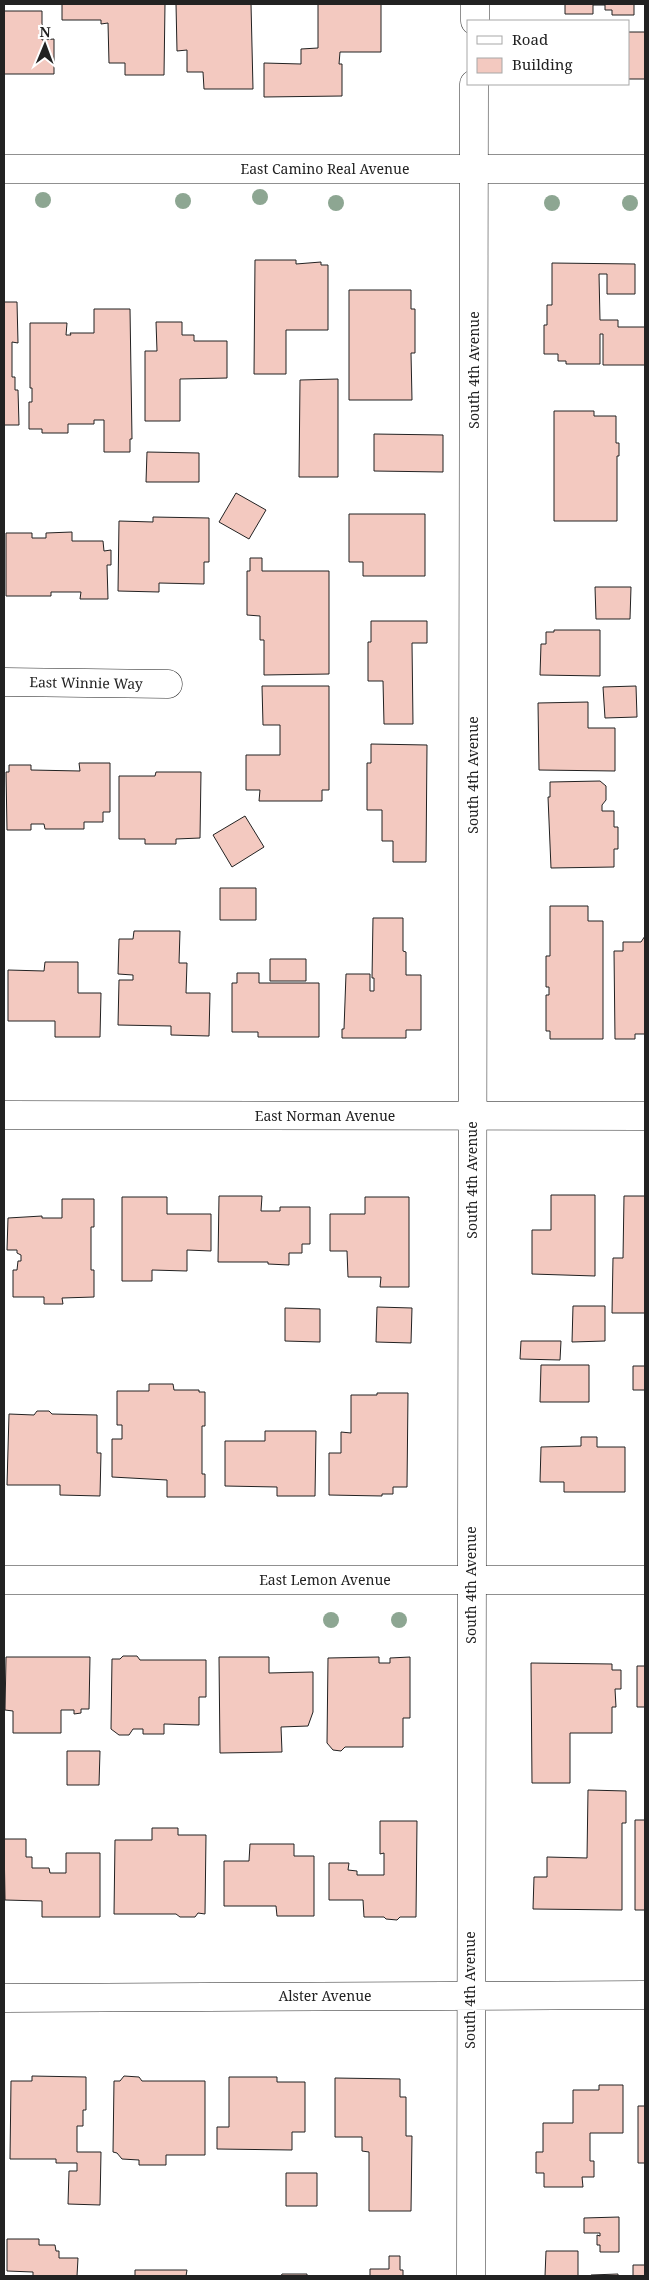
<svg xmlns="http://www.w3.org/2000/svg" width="649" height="2280" font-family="'Noto Serif',serif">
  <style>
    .building { fill: #f3c9c0; stroke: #222 }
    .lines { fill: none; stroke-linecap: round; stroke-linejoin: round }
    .minor-casing { stroke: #222; stroke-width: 29 }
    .minor { stroke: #fff; stroke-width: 28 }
    .tree { fill: #8da692 }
    .labels { text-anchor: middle; stroke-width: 4; stroke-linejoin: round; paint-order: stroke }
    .street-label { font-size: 14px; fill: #222; stroke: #fff }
  </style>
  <rect width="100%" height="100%" fill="#fff"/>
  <path class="building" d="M62 4H165L164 75H125V63H109L108 23 101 24V20H62Z
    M176 4H251L253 89H204L203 72H187V50L177 51Z
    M318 4H381V52H340L339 64H342V96L264 97V63L301 64V49L318 48Z
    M565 4H634V15H612V10H605V5H593V14H565Z
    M4 11H42V25L47 28V34L42 36V40L54 39V74H4Z
    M628 32H645V79H628Z
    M255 260H296V264L321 262V265H328V330H286V374H254Z
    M552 263 635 264V294H607V274H599L600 320H618V327H645V365H603V334H600V364H566V361H558V354H544V325H547V305H552Z
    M349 290H411V309H415V353H411L412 400H349Z
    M4 302H17L18 343 12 342V377H15V390H18L19 425H4Z
    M94 309H130L132 439H130V452H104V420H94V424H68V433H42V429H29V402H32V388H30V323H67L66 335H71L70 333H94Z
    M156 322H182V335H194V341H227V378L180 379V421H145V351H157Z
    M338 379V477H299L300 380Z
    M554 411H594V416H616V443H619V456H617V521H554Z
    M374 434 443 435V472L374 471Z
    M147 452 199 453V482H146Z
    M236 493 266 510 249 539 219 522Z
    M349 514H425V576H363V562H349Z
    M153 517 209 518V562H204V584L159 583V592L118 591 119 521 153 522Z
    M72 532V541H103L104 551 111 550V565H107L108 599H80L81 592H51V596H6V533H32V538H46V533Z
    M250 558H262V571H329V674L264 675V640H260V616L247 615V571H250Z
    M595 587H631L630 619H596Z
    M371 621H427V643H412L413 724H384L383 681H368V642H371Z
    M554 630H600V676L540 675 541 644H546V632H554Z
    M262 686H329V790H322V801H259L260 790H246V755H280V725H263Z
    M636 686 637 717 605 718 603 687Z
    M588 702V728H615V771L539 770 538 703Z
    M371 744 427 745 426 862H393V841H382V810H367V763H371Z
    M79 763H110V812H103V822H84V829H45L44 824H31V830H7L6 772H9V765H31V770L80 771Z
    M156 772H201L200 838 176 839V844H145V839H119V776H155Z
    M600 781 606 786V800L602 805V811H614V827H618V849H614V867L551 868 548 797H550V782Z
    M245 816 264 847 232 867 213 835Z
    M220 888H256V920H220Z
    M550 906H588V921H603V1039H550V1031H546V995H549V987H546V956H550Z
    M373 918H403V951L406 952V975H421V1030H406V1038H342V1029H344L346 974H370V991H374V978H372Z
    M134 931H180L179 963H187L186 993H210L209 1036 171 1035V1026L118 1025 119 980H133V975L118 974 119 939H133Z
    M645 936V1034H635V1039H615L614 951H623V942H641Z
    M270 959H306V981H270Z
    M45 962H78V993H101L100 1037H55V1021H8V970L44 971Z
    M237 973H259V983H319V1037H258V1032H232V983H237Z
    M551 1195H595V1276L532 1274V1230H551Z
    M219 1196H262L261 1211H280V1207H310V1244H302V1253H289V1265L268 1264V1262H218Z
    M624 1196H645V1313H612L613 1258H623Z
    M122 1197H167V1214H211V1251L187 1250V1271L152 1270V1281H122Z
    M365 1197H409V1287H380L381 1277H348L347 1251H330V1214H365Z
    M62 1199H94V1227H91V1270H94V1297L62 1298 63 1304H44V1297H13V1270H17L18 1261H21V1255L17 1253V1250H7L8 1218 42 1216V1218H62Z
    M573 1306H605V1341L572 1342Z
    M377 1307 412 1308 411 1343 376 1342Z
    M285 1308 320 1309V1342L285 1341Z
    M521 1341H561L560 1360 520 1359Z
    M541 1365H589V1402H540Z
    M633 1366H645V1390H633Z
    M149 1384H173L174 1390H199V1392H205V1426H202V1474H205V1497H167V1480L112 1477V1439H122V1425H117V1391H149Z
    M377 1393H408L407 1487H393V1494H382V1496L329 1495V1453H341V1432L351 1433V1395H377Z
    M37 1411H49L52 1414 97 1415V1453H101L100 1496 60 1495V1485H7L9 1414 34 1415Z
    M265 1431H316L315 1496H277V1487L225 1486V1441H265Z
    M581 1437H597V1447H625V1492H564V1482H540L541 1447 581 1446Z
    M123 1656H137L140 1660H206V1697H199V1725L164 1724V1734H143V1729H133L129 1735H119L111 1729 112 1659H120Z
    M6 1657H90L89 1709H81V1713L74 1714V1710H61V1733H13V1711L5 1710Z
    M219 1657H269V1673L313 1672V1712L308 1726 281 1727 282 1752 220 1753Z
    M379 1657V1663H390V1658L410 1657V1718H403V1747H345L341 1751 333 1750 327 1743 328 1658Z
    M531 1663 612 1664V1670H621V1689H615L616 1707H612V1733H570V1783H532Z
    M637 1666H645V1707H637Z
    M67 1751H100L99 1785H67Z
    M588 1790 626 1791V1823H622V1910L533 1909 534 1877H547V1857L587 1858Z
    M635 1820H645V1910H635Z
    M380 1821H417L416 1917H400L397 1920 386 1919 384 1917H364L363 1900H329V1863H349L348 1870 357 1871V1875H384V1853L380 1854Z
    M152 1828H178V1835H206L205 1914 198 1913 195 1917H180L176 1914H114L115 1840H152Z
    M4 1839H26V1857H32V1868H49L50 1873H66V1853H100V1917H42V1901L5 1900Z
    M250 1844H294V1856H314V1916H277L276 1906H224V1861H249Z
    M32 2076 86 2077V2110H83V2126H77V2152H101L100 2205 68 2204 69 2171H77V2163H56V2159H10L11 2081H32Z
    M124 2076 139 2077 142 2081H205V2155H166V2165H139V2160L122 2159 117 2153 113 2152 114 2081H120Z
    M229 2077H277V2082H305V2132H292V2150L217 2149V2127H229Z
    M335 2078 400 2079V2097H406V2136H412L411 2211H369V2152L362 2151V2137H335Z
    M599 2085H623V2133H590V2161H594V2177H582L583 2187H544V2173H536V2152H543V2123H573V2090H599Z
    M638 2106H645V2163H638Z
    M286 2173H317V2206H286Z
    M619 2217V2252H600V2245H597V2235L600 2236V2233H584V2218Z
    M7 2239H39V2245H55L56 2251H59V2258H78L77 2276H33V2272L7 2271Z
    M546 2251H578V2276H545Z
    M389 2256H400V2270H403V2276H370V2269H389Z
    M633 2265H645V2276H633Z
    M135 2270H187L186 2276H135Z
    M282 2274H307V2276H281Z
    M618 2274V2276H591V2275Z"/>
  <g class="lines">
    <g class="minor-casing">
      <path id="minor" d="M475 21V4
        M4 169H645
        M4 682 168 684
        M4 1115 645 1116
        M4 1580H645
        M4 1998 645 1995
        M471 2276 474 84"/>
    </g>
    <use href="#minor" class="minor"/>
  </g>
  <g class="tree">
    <circle cx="260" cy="197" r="8"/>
    <circle cx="43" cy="200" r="8"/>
    <circle cx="183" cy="201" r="8"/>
    <circle cx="336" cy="203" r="8"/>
    <circle cx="552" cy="203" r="8"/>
    <circle cx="630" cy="203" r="8"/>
    <circle cx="331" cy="1620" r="8"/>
    <circle cx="399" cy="1620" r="8"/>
  </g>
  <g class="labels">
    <g class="street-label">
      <text x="325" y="174">East Camino Real Avenue</text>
      <text transform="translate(474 370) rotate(-90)" y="5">South 4th Avenue</text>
      <text transform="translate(86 683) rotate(1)" y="5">East Winnie Way</text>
      <text transform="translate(473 775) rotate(-90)" y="5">South 4th Avenue</text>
      <text x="325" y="1121">East Norman Avenue</text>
      <text transform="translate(472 1180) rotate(-90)" y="5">South 4th Avenue</text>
      <text x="325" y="1585">East Lemon Avenue</text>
      <text transform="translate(471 1585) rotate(-90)" y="5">South 4th Avenue</text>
      <text transform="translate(470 1990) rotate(-90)" y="5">South 4th Avenue</text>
      <text x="325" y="2001">Alster Avenue</text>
    </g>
  </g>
  <rect width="649" height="2280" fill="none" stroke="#222222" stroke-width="10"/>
  <rect x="467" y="20" width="162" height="65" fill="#ffffff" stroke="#a7a7a7"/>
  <rect x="477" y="36" width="25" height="8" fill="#ffffff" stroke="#a7a7a7"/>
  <text x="512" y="45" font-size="15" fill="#222222">Road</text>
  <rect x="477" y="58" width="25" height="15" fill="#f3c9c0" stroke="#a7a7a7"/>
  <text x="512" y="70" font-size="15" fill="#222222">Building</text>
  <g transform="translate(45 45) rotate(1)" stroke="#ffffff" stroke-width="4" paint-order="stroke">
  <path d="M0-4L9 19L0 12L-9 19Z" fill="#222222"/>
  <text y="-8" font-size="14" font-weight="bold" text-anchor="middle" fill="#222222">N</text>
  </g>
</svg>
